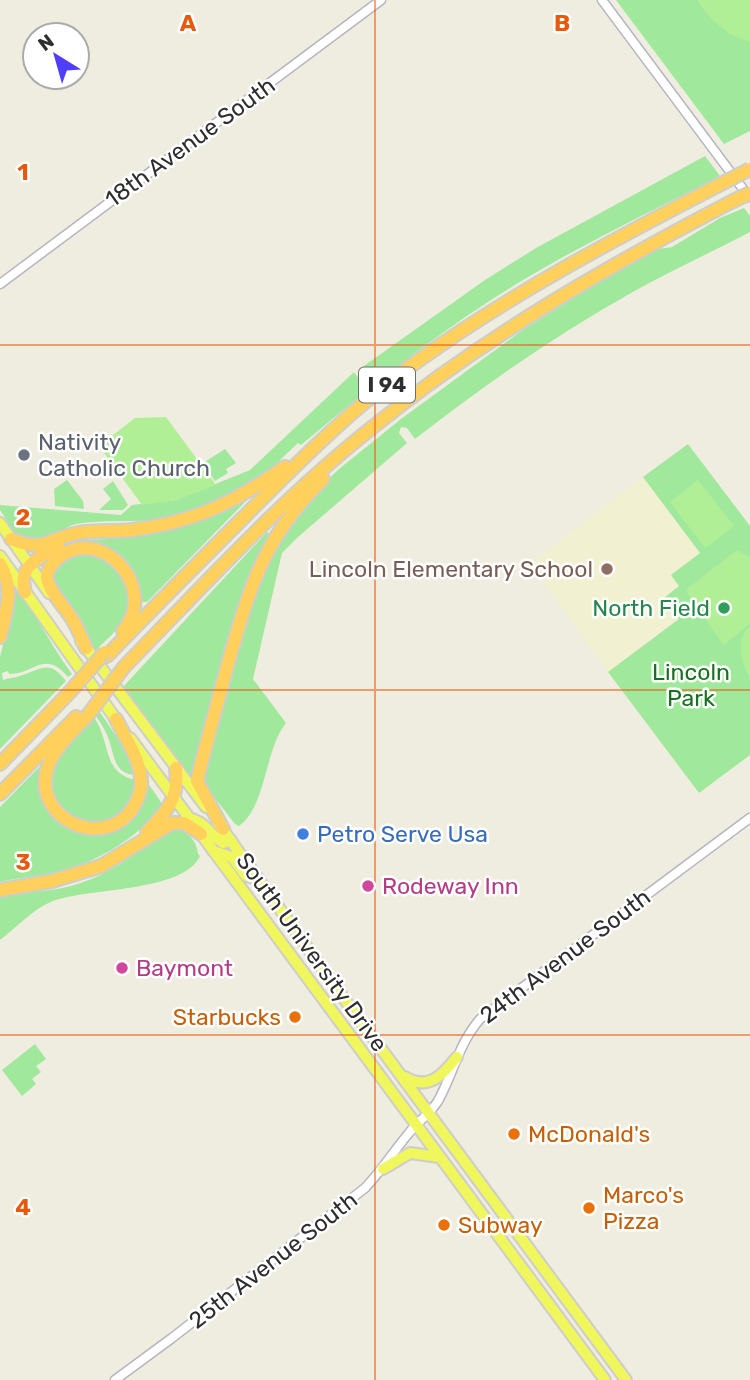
<svg xmlns="http://www.w3.org/2000/svg" width="750" height="1380" font-family="Rubik,sans-serif">
  <style>
    .education { fill: #f1f0d0 }
    .green { fill: #a0e89b }
    .pitch { fill: #b1ef97 }
    .lines { fill: none; stroke-linecap: round; stroke-linejoin: round }
    .tertiary-casing { stroke: #b5b4c1; stroke-width: 11 }
    .primary-casing { stroke: #cdcdcd; stroke-width: 14 }
    .motorway-casing { stroke: #cdcdcd; stroke-width: 16 }
    .tertiary { stroke: #fff; stroke-width: 8 }
    .primary { stroke: #f0f75d; stroke-width: 10 }
    .motorway { stroke: #ffd05c; stroke-width: 12 }
    .motorway-bridge-casing { stroke: #cdcdcd; stroke-width: 16; stroke-linecap: butt }
    .motorway-bridge { stroke: #ffd05c; stroke-width: 12 }
    .grid { fill: none; stroke: #e8590c; stroke-width: 2; stroke-opacity: 0.55 }
    .worship-dot { fill: #6b7280; stroke: #fff; stroke-width: 2.5 }
    .education-dot { fill: #8d6e63; stroke: #fff; stroke-width: 2.5 }
    .leisure-dot { fill: #2e9e5b; stroke: #fff; stroke-width: 2.5 }
    .shop-dot { fill: #3f7fe0; stroke: #fff; stroke-width: 2.5 }
    .hotel-dot { fill: #d1479c; stroke: #fff; stroke-width: 2.5 }
    .food-dot { fill: #e8710a; stroke: #fff; stroke-width: 2.5 }
    .labels { text-anchor: middle; stroke-width: 5; stroke-linejoin: round; paint-order: stroke }
    .shield { fill: #fff; stroke: #6d6d6d; stroke-width: 2 }
    .shield-label { font-size: 21px; font-weight: bold; fill: #2e2e2e }
    .street-label { font-size: 23px; fill: #2e2e2e; stroke: #fff }
    .worship-label { font-size: 23px; fill: #5b616d; stroke: #fff; text-anchor: start }
    .education-label { font-size: 23px; fill: #785e54; stroke: #fff; text-anchor: end }
    .leisure-label { font-size: 23px; fill: #27864d; stroke: #fff; text-anchor: end }
    .park-label { font-size: 23px; fill: #18711e; stroke: #fff }
    .shop-label { font-size: 23px; fill: #366cbe; stroke: #fff; text-anchor: start }
    .hotel-label { font-size: 23px; fill: #b23c85; stroke: #fff; text-anchor: start }
    .food-label { font-size: 23px; fill: #c56008; stroke: #fff; text-anchor: start }
    .grid-label { font-size: 23px; text-anchor: middle; font-weight: bold; fill: #e8590c; stroke: #fff; stroke-width: 5; stroke-linejoin: round; paint-order: stroke }
  </style>
  <rect width="100%" height="100%" fill="#efede0"/>
  <path class="education" d="M643 477 701 553 672 575 679 586V619L608 672 530 563Z"/>
  <path class="green" d="M616 0H750V131L724 144Z
    M705 156 720 176C643 216 563 253 491 300 424 343 362 394 301 445L298 443 280 460 282 463C246 488 206 513 162 519 134 523 104 519 76 524 61 527 44 548 27 542 15 538 7 520 0 510V505L121 515 132 505 176 500 250 470 354 372 362 383 369 382V378L361 368 485 280 536 248Z
    M744 208 750 216V232C710 253 670 271 631 293 555 336 484 385 415 439L407 428 401 427 399 433 407 443 298 537 282 553 253 679 286 723C264 751 267 805 239 826L235 824 207 788 203 773 259 574 303 503 339 469 401 419 524 329 617 271 658 249 672 247 720 218Z
    M688 444 750 526V755L699 793 608 672 679 619 664 598 679 586 671 575 700 553 643 477Z
    M225 449 236 463 226 469 228 473 215 481 203 463Z
    M67 480 83 501 84 509 55 506 54 489Z
    M113 481 128 505 123 510H99L111 499 103 489Z
    M246 497 248 499 147 602H141C141 575 127 550 98 545 89 544 79 546 70 548L68 544C88 537 107 541 127 537 169 529 207 513 246 497Z
    M267 532 270 535 244 591 192 779 122 688Z
    M87 554C95 556 107 558 113 563 130 578 134 604 121 623 115 633 104 642 95 651L53 583C51 562 70 556 87 554Z
    M13 581C34 611 50 644 72 674L68 677C44 649 35 674 9 674L8 671 2 673 3 680C9 678 14 678 20 676 42 669 49 659 66 681L0 749V657L13 602Z
    M99 711 132 759 137 775C114 775 115 757 109 740 106 731 101 723 95 715Z
    M93 716C112 742 101 773 136 780 127 852 40 821 51 774 56 755 79 730 93 716Z
    M46 760C14 836 136 871 145 779L163 805C135 841 93 865 48 874 32 877 16 878 0 882V807Z
    M170 828C185 829 197 839 198 854L200 856C184 892 88 888 53 901 34 908 16 928 0 940V896C23 892 48 892 71 886 109 876 139 851 170 828Z
    M35 1044 46 1059 36 1066 41 1072 32 1079 36 1084 22 1096 2 1070Z"/>
  <path class="pitch" d="M697 0H750V42C726 35 711 21 697 0Z
    M166 417 216 485 176 500 142 505 99 446 135 418Z
    M698 480 734 526 705 548 670 502Z
    M737 550 750 557V623L724 645 687 593V589Z
    M750 626V679C742 662 734 641 750 626Z"/>
  <g class="lines">
    <g class="tertiary-casing">
      <path id="tertiary" d="M602 0 749 197
        M0 284 381 0
        M115 1380 172 1338 365 1188C382 1170 393 1152 409 1133 418 1121 430 1114 438 1101 454 1072 458 1045 480 1019L750 818"/>
    </g>
    <g class="primary-casing">
      <path id="primary" d="M0 523 49 593
        M0 556 120 725
        M81 641 206 807
        M130 738 605 1380
        M189 818C209 824 207 833 223 843L231 840
        M218 823 348 1004 626 1380
        M213 851 232 857 246 876 259 879
        M405 1077C428 1091 442 1076 457 1057
        M383 1169 410 1153 439 1157"/>
    </g>
    <g class="motorway-casing">
      <path id="motorway" d="M11 539C45 553 47 539 78 533 95 530 114 532 132 530 195 522 233 503 285 467
        M0 564C15 588 6 612 0 637
        M25 592C17 566 40 558 58 545
        M86 648C82 639 78 628 72 619 65 607 49 592 47 578 46 571 51 565 56 560 97 521 161 586 123 631
        M107 656C151 610 196 565 241 520 298 462 356 404 422 358 516 291 617 238 719 185
        M124 667C204 585 280 501 369 430 481 339 606 267 733 201
        M88 715C74 730 55 747 48 766 29 821 112 856 137 800 140 793 142 786 141 779 140 759 125 737 116 719
        M0 764 69 693
        M0 794 76 717
        M223 829 197 781C206 743 217 705 227 667 249 589 263 537 323 479
        M147 832C167 811 179 799 176 768
        M0 890 52 881 101 866 172 823H184L201 834"/>
    </g>
    <use href="#tertiary" class="tertiary"/>
    <use href="#primary" class="primary"/>
    <use href="#motorway" class="motorway"/>
    <g class="motorway-bridge-casing">
      <path id="motorway-bridge" d="M719 185 750 169
        M733 201 750 193
        M69 693 105 652
        M88 715 124 667"/>
    </g>
    <use href="#motorway-bridge" class="motorway-bridge"/>
  </g>
  <path class="grid" d="M375 0V1380M0 345H750M0 690H750M0 1035H750"/>
  <circle class="worship-dot" cx="24" cy="455" r="7"/>
  <circle class="education-dot" cx="607" cy="569" r="7"/>
  <circle class="leisure-dot" cx="724" cy="608" r="7"/>
  <circle class="shop-dot" cx="303" cy="834" r="7"/>
  <g class="hotel-dot">
    <circle cx="368" cy="886" r="7"/>
    <circle cx="122" cy="968" r="7"/>
  </g>
  <g class="food-dot">
    <circle cx="295" cy="1017" r="7"/>
    <circle cx="514" cy="1134" r="7"/>
    <circle cx="589" cy="1208" r="7"/>
    <circle cx="444" cy="1225" r="7"/>
  </g>
  <g class="labels">
    <rect class="shield" x="359" y="367.5" width="56" height="35" rx="5"/>
    <g class="shield-label">
      <text x="387" y="392">I 94</text>
    </g>
    <g class="street-label">
      <text transform="translate(190 142) rotate(-36)" y="8">18th Avenue South</text>
      <text transform="translate(312 952) rotate(54)" y="8">South University Drive</text>
      <text transform="translate(565 956) rotate(-37)" y="8">24th Avenue South</text>
      <text transform="translate(273 1260) rotate(-38)" y="8">25th Avenue South</text>
    </g>
    <g class="worship-label">
      <text x="38" y="450">Nativity<tspan x="38" dy="26">Catholic Church</tspan></text>
    </g>
    <g class="education-label">
      <text x="593" y="577">Lincoln Elementary School</text>
    </g>
    <g class="leisure-label">
      <text x="710" y="616">North Field</text>
    </g>
    <g class="park-label">
      <text x="691" y="680">Lincoln<tspan x="691" dy="26">Park</tspan></text>
    </g>
    <g class="shop-label">
      <text x="317" y="842">Petro Serve Usa</text>
    </g>
    <g class="hotel-label">
      <text x="382" y="894">Rodeway Inn</text>
      <text x="136" y="976">Baymont</text>
    </g>
    <g class="food-label">
      <text x="281" y="1025" text-anchor="end">Starbucks</text>
      <text x="528" y="1142">McDonald's</text>
      <text x="603" y="1203">Marco's<tspan x="603" dy="26">Pizza</tspan></text>
      <text x="458" y="1233">Subway</text>
    </g>
  </g>
  <g class="grid-label">
    <text x="188" y="31">A</text>
    <text x="562" y="31">B</text>
    <text x="23" y="180">1</text>
    <text x="23" y="525">2</text>
    <text x="23" y="870">3</text>
    <text x="23" y="1215">4</text>
  </g>
  <g transform="translate(56 56) rotate(323)"><circle r="33" fill="#ffffff" stroke="#ababab" stroke-width="2"/>
  <path d="M0-5L12 26L0 18L-12 26Z" fill="#503eff"/>
  <text y="-10" font-size="19" font-weight="bold" text-anchor="middle" fill="#2e2e2e">N</text>
  </g>
</svg>
